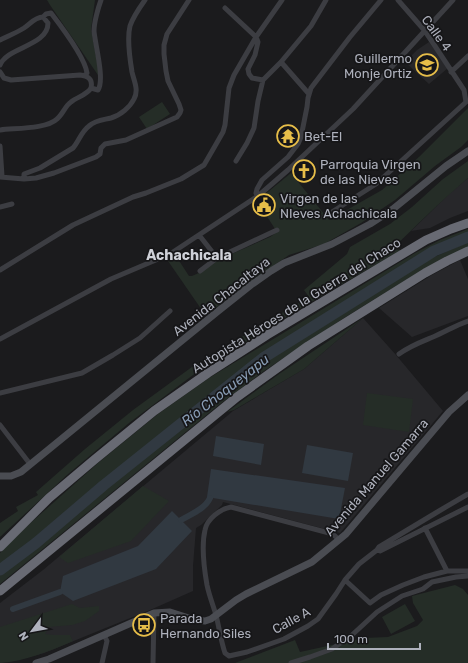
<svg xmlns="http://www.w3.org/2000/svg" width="468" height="663" font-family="Rubik,sans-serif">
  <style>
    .built { fill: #27272a }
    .green { fill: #252d27 }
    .water { fill: #313941 }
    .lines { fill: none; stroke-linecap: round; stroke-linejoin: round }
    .canal { stroke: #313941; stroke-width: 6 }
    .river { stroke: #313941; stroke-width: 11 }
    .street { stroke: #3c3d42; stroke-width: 5 }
    .secondary { stroke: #4a4c52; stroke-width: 7 }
    .highway { stroke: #686a73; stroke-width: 9 }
    .labels { text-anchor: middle; stroke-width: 3.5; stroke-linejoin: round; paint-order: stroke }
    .street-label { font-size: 13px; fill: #aeb1bc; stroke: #161618 }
    .poi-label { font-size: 13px; fill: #aeb1bc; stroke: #161618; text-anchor: start }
    .neighbourhood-label { font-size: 14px; font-weight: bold; fill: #cfd1d8; stroke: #161618 }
    .water-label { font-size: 14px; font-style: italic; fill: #889cb4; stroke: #161618 }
  </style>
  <rect width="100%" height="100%" fill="#1b1b1d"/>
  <path class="built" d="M429 42 448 68 429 84 405 62 417 50Z
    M468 178V211L450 218 430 228 411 231 449 194Z
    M460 260 468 279V316L412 337 379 308 432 275Z
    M363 318 396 355 443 411 340 533 223 502 222 505 201 525 196 528 193 566V591L150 610 44 653 18 660 0 663V603L43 570 233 411 304 369Z"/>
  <path class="green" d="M47 0H95L91 29 100 78 50 5Z
    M162 102 170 114 147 129 139 117Z
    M468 108V140L461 147 435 166 395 200 361 223 324 244 289 255 232 295 206 316 168 261 176 256 189 276H192L201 272 218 260 270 237 277 232 257 201 291 173 329 220 382 190 420 156Z
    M468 161V178C442 200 417 225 392 249L401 250 294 312 259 334 197 372 129 423 67 475 0 537V523L18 511 16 507 38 495 36 492 85 449 133 410 196 364 309 297 304 290 347 254 350 247 390 224 412 207 443 179Z
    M468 229V235L433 249 362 291 260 355 190 411 18 552 0 565V553L26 527 98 463 158 414 209 378 415 253 440 240Z
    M468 242V248L452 254 427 267 344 318 264 371 220 404 0 584V575L264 362 430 259Z
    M363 318 304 369 234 410 227 412 279 374Z
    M367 393 413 399 409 432 363 425Z
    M143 486 169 501 131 541 68 563 59 557Z
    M455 585 463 589 468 595V663H235L295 640 300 652 364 638 388 637 417 626 423 620 413 603 412 596Z
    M72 604 80 608 99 606V611L85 621 72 625 49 627 45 634 54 635H70L73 641C50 651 26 661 0 663V627Z
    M405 604 415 621 391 634 382 617Z"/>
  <path class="water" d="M216 436 264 444 261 465 213 456Z
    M307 445 353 453 348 481 302 473Z
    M211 469 345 488 339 519 207 497Z
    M172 511 192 531 156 569 73 601 60 592 63 576 138 546Z"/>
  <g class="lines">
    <path class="canal" d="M181 520C191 514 205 509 210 498
      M13 609 60 592"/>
    <path class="river" d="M0 570 36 543 104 485 263 358 434 251 468 237"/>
    <path class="street" d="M225 8 256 37 258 42 255 55 248 69 249 74 252 78 263 80
      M43 17 46 14 51 13C61 26 85 58 87 73L85 75
      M0 40C8 36 16 33 24 28 30 24 35 17 43 17L48 23C48 46 7 47 0 65
      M281 62 309 94
      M0 72 4 78 11 80 80 75C88 76 93 79 91 88
      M451 72 468 56
      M91 88 98 90C105 80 95 44 94 31 94 23 98 8 101 0
      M0 130C15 128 47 129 57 119 63 114 65 106 71 102 77 97 87 95 91 88
      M0 146 2 176
      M236 161 247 143 254 128 258 101 263 80 281 62 311 26 326 0
      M0 177 24 179 36 178 54 173 96 157 100 154 101 148 105 144 126 140 177 117 180 113 181 110 179 104 168 81 166 71 164 54V45L167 34 189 0
      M24 179V174L40 168 73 148C79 141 81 132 89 126 96 120 103 120 111 118 121 115 130 107 134 99 139 90 134 81 132 72 130 60 127 38 130 26 133 17 140 7 145 0
      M258 196 256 193 257 189 262 180 288 157 298 144 301 137 307 107 308 98 311 88 350 37 381 0
      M0 207 12 204
      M324 217 376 184 466 102 464 90 425 31 398 0
      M199 235 217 258
      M0 270 73 225 133 197 146 193 181 179 204 165 215 146 223 132 225 125 229 88 234 75 256 37 282 0
      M200 271 217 258 277 230
      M0 339 111 279 170 254 258 196 288 170 353 109 453 0
      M399 354C410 346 421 342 433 337 445 332 456 325 468 321
      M0 393 82 373 113 355 140 338 170 311
      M0 425 30 464
      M425 528 447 571
      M339 540 333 534 231 507C220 509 207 519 205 530 201 547 204 568 207 585 209 595 213 605 216 615 219 627 221 641 225 653L229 656 247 652 284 639 308 626 318 619 336 594 345 580 359 564 377 550 379 547 439 511 468 494
      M377 550 380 551 468 507
      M345 580 370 603 381 595 403 585 424 577 447 571H468
      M102 663 107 641 104 635
      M153 663 154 613
      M291 663 310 657 332 649 352 635 377 612 402 596 423 589 432 582 456 577 468 576"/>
    <path class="secondary" d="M0 476H11L21 472 217 312 251 285 271 271 284 263 332 244 370 224 393 209 446 166 468 151
      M36 663 49 659 154 613 170 612 195 620 205 621 211 619 236 600 246 594 312 562 346 534 449 412 468 395"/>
    <path class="highway" d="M0 547 49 498 94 460 154 411 208 373 267 335 426 240 451 229 468 223
      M0 591 237 397 308 346 425 273 447 261 468 251"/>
  </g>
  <defs>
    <g id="school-ring" transform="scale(1.15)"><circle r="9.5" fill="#161618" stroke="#e7be49" stroke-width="1.5"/><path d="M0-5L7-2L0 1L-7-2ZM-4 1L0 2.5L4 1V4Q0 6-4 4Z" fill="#e7be49"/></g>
    <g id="temple-ring" transform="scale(1.15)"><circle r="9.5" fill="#161618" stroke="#e7be49" stroke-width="1.5"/><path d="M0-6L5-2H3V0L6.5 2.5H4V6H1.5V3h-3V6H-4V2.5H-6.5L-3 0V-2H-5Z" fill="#e7be49"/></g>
    <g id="church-ring" transform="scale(1.15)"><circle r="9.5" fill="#161618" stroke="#e7be49" stroke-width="1.5"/><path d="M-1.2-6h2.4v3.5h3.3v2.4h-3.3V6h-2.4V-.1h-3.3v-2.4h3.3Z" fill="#e7be49"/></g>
    <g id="civic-ring" transform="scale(1.15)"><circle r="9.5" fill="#161618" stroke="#e7be49" stroke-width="1.5"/><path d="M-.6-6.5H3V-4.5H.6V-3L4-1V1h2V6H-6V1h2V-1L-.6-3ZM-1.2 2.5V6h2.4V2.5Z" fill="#e7be49"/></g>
    <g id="bus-ring" transform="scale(1.15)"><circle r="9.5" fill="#161618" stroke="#e7be49" stroke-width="1.5"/><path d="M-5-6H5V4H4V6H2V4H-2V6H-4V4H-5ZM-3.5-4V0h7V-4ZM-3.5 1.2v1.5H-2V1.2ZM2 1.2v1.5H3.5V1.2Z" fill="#e7be49"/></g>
  </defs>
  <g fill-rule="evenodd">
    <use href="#school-ring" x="427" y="65"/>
    <use href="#temple-ring" x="288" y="136"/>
    <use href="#church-ring" x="304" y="171"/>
    <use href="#civic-ring" x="264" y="205"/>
    <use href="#bus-ring" x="144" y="625"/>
  </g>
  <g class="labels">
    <g class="street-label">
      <text transform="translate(437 33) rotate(54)" y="5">Calle 4</text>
      <text transform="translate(221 296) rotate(-38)" y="5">Avenida Chacaltaya</text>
      <text transform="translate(296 305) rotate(-32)" y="5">Autopista Héroes de la Guerra del Chaco</text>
      <text transform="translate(376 477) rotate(-49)" y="5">Avenida Manuel Gamarra</text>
      <text transform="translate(291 620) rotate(-29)" y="5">Calle A</text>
    </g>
    <g class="poi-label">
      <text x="412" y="63" text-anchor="end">Guillermo<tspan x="412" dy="15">Monje Ortiz</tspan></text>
      <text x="304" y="141">Bet-El</text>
      <text x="320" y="169">Parroquia Virgen<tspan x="320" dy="15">de las Nieves</tspan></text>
      <text x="280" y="203">Virgen de las<tspan x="280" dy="15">NIeves Achachicala</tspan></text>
      <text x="160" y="623">Parada<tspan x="160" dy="15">Hernando Siles</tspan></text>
    </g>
    <g class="neighbourhood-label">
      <text x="189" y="260">Achachicala</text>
    </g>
    <g class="water-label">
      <text transform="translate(225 390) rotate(-38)" y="5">Río Choqueyapu</text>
    </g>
  </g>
  <g transform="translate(32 631) rotate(238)" stroke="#161618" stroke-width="3" paint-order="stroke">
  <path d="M0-3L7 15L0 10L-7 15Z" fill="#aeb1bc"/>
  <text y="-6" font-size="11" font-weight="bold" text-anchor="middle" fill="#aeb1bc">N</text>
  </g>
  <path d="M328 643v6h92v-6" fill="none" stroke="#aeb1bc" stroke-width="2"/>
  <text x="334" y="643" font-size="12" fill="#aeb1bc" stroke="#161618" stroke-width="3" paint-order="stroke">100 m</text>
</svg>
